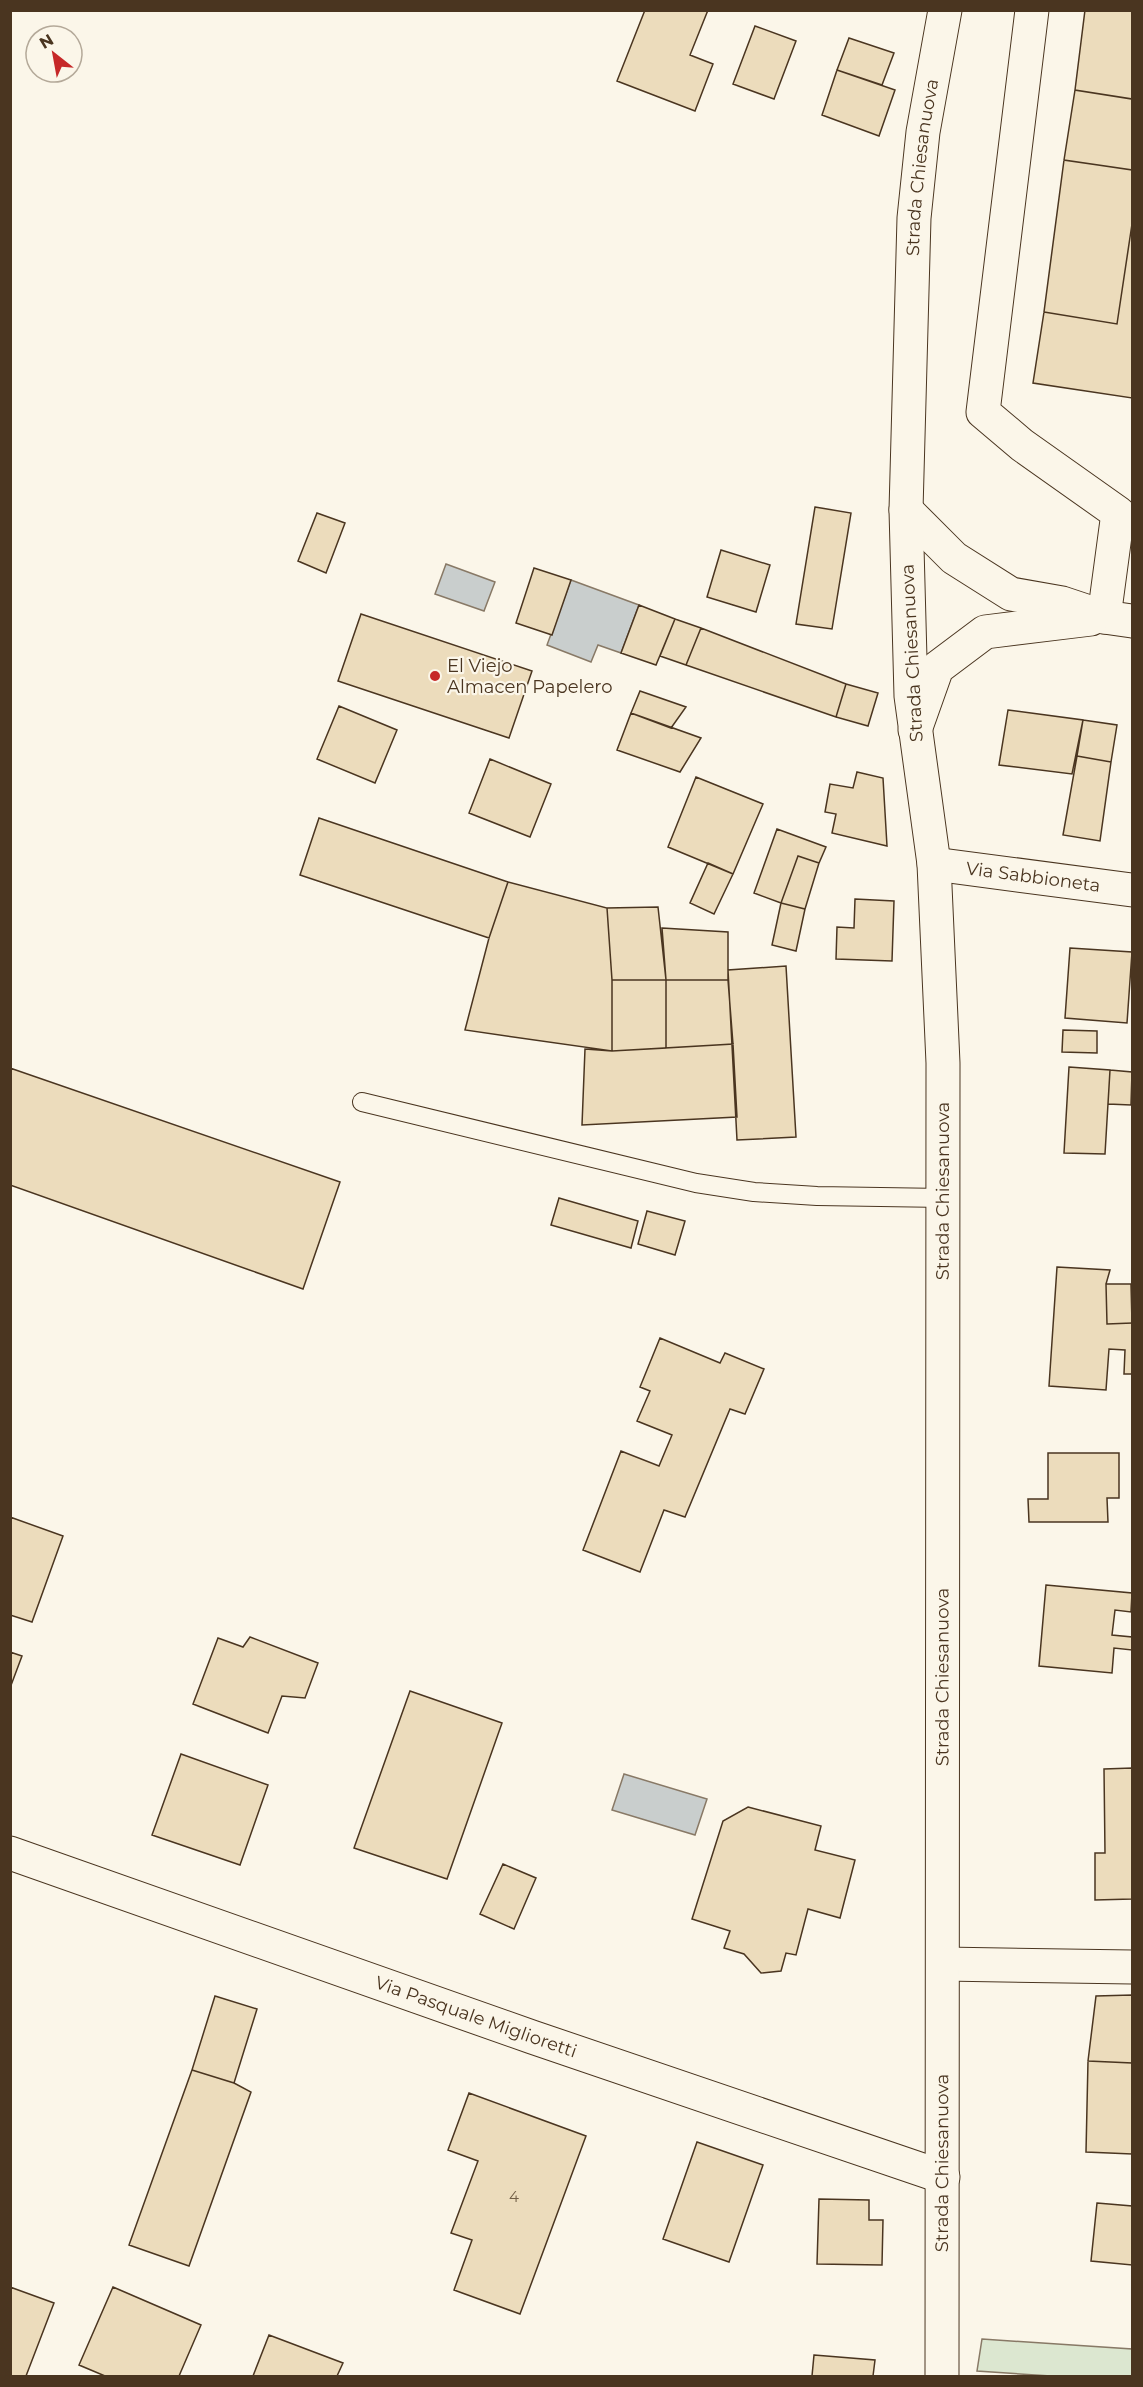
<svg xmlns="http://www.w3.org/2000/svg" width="1143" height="2387" font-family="Montserrat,sans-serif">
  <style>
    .green { fill: #dce7d0; stroke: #887966; stroke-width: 1.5 }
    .water { fill: #c9cecd; stroke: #887966; stroke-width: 1.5 }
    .building { fill: #ecdcbc; stroke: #4a3520; stroke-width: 1.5 }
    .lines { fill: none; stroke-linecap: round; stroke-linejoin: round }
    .lane-casing { stroke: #4a3520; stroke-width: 20 }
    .street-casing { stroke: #4a3520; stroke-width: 35 }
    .secondary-casing { stroke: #4a3520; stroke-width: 35 }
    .lane { stroke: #fbf6e9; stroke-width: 18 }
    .street { stroke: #fbf6e9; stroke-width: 33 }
    .secondary { stroke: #fbf6e9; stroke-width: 33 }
    .poi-dot { fill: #c62828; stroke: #fbf6e9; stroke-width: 2 }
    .labels { text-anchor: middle; stroke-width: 4.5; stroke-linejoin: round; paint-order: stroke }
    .number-label { font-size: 15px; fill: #725f47 }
    .street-label { font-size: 18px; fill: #4a3520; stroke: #fbf6e9 }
    .poi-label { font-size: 18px; fill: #4a3520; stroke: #fbf6e9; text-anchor: start }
  </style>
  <rect width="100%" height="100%" fill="#fbf6e9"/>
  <path class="green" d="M982 2339 1132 2349V2376H1051L977 2371Z"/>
  <path class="water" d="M446 564 495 582 484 611 435 594Z
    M571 580 639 605 621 653 598 645 591 662 547 645Z
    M624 1774 707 1799 695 1835 612 1810Z"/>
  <path class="building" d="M645 10H708L690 55 713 64 695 111 617 81Z
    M1085 10H1132V99L1075 90Z
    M755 26 796 41 774 99 733 84Z
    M849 38 894 53 882 85 837 70Z
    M837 70 895 90 879 136 822 115Z
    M1075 90 1132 99V170L1064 160Z
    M1064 160 1132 170V224L1117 324 1044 312Z
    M1132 224V398L1033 383 1044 312 1117 324Z
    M815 507 851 513 832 629 796 624Z
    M317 513 345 523 326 573 298 561Z
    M721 550 770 565 756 612 707 597Z
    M534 568 571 580 552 635 516 623Z
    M639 605 675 619 656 665 621 653Z
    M361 614 532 671 509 738 338 681Z
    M675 619 701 628 686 665 660 656Z
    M701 628 846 684 836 717 686 665Z
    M846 684 878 693 868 726 836 717Z
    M640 691 686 707 671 728 631 713Z
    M339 706 397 730 375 783 317 759Z
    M1008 710 1083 720 1072 774 999 765Z
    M631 713 701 738 680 772 617 750Z
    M1083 720 1117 725 1111 762 1077 756Z
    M1077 756 1111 762 1100 841 1063 835Z
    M490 759 551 784 530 837 469 813Z
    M857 772 883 778 887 846 832 833 836 814 825 812 830 784 853 788Z
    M696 777 763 804 733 874 668 847Z
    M319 818 508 882 489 938 300 875Z
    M777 829 826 847 819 863 798 856 781 903 754 893Z
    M798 856 819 863 805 909 781 903Z
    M708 863 733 874 714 914 690 903Z
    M508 882 607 908 612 980V1051L465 1030 489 938Z
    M855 899 894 901 892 961 836 959 837 927 854 928Z
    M781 903 805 909 796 951 772 945Z
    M658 907 666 980H612L607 908Z
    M662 928 728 932V980H666Z
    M1070 948 1132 952 1127 1023 1065 1018Z
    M786 966 796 1137 737 1140 728 970Z
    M612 980H666V1048L612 1051Z
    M666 980H728L733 1044 666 1048Z
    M1063 1030 1097 1031V1053L1062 1052Z
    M733 1044 737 1117 582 1125 585 1049 612 1051Z
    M1069 1067 1110 1070 1105 1154 1064 1153Z
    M10 1068 340 1182 303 1289 10 1185Z
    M1110 1070 1132 1072 1131 1105 1108 1104Z
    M559 1198 638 1221 631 1248 551 1225Z
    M647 1211 685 1221 675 1255 638 1244Z
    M1057 1267 1110 1270 1106 1284 1107 1324 1132 1323V1374H1124L1125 1350 1109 1349 1106 1390 1049 1386Z
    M1106 1284H1131L1132 1323 1107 1324Z
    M660 1338 720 1363 725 1353 764 1369 745 1414 730 1409 685 1517 664 1510 640 1572 583 1550 621 1451 659 1466 672 1435 637 1421 650 1391 640 1387Z
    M1048 1453H1119V1498H1107L1108 1522H1029L1028 1499H1048Z
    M10 1517 63 1536 32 1622 10 1615Z
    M1046 1585 1132 1593 1131 1612 1115 1610 1112 1635 1132 1637V1650L1114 1648 1112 1673 1039 1666Z
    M250 1637 318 1663 305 1698 282 1696 268 1733 193 1704 218 1638 243 1647Z
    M10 1652 22 1656 10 1688Z
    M410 1691 502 1723 447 1879 354 1848Z
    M181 1754 268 1785 240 1865 152 1835Z
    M1132 1768V1899L1095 1900V1853H1105L1104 1769Z
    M748 1807 821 1826 815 1850 855 1860 840 1918 808 1909 796 1955 786 1953 781 1971 761 1973 744 1954 724 1948 730 1931 692 1919 723 1821Z
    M503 1864 536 1878 514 1929 480 1914Z
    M1132 1995V2063L1088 2061 1096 1996Z
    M215 1996 257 2009 234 2083 192 2070Z
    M1088 2061 1132 2063V2154L1086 2152Z
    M192 2070 234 2083 251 2092 189 2266 129 2245Z
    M469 2093 586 2136 520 2314 454 2290 472 2240 451 2233 478 2161 448 2150Z
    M697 2142 763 2165 729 2262 663 2239Z
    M819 2199 869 2200V2220H883L882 2265 817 2264Z
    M1097 2203 1132 2206V2265L1091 2261Z
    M10 2287 54 2303 26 2376H10Z
    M113 2287 201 2325 179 2376H105L79 2365Z
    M269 2335 343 2363 337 2376H253Z
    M814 2355 875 2360 873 2376H812Z"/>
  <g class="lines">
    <g class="lane-casing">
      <path id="lane" d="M362 1102 696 1183 754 1192 817 1196 944 1198"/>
    </g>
    <g class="street-casing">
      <g id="street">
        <path d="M1032 10 983 412 1022 445 1118 513 1104 617"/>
        <path d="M906 510 954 558 1011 594 1062 603 1104 617 1132 621"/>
        <path d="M915 730 937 668 985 632 1091 619"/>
        <path id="s1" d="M934 864 1132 890"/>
        <path id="s2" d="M10 1853 532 2037 943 2177"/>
        <path d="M943 1964 1132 1967"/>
      </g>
    </g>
    <g class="secondary-casing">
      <g id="secondary">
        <path id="s3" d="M942 2376 943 1063 934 864 911 696 906 510 914 218 923 132 945 10"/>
      </g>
    </g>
    <use href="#lane" class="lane"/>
    <use href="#street" class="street"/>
    <use href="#secondary" class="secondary"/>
  </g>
  <circle class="poi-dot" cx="435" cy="676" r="6"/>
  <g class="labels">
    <g class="number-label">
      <text x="514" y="2202">4</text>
    </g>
    <g class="street-label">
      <text dy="6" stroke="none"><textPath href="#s3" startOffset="2211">Strada Chiesanuova</textPath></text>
      <text transform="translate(912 653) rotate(-93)" y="6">Strada Chiesanuova</text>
      <text dy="6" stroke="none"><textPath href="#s1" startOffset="100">Via Sabbioneta</textPath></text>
      <text dy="6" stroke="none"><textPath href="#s3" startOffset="1185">Strada Chiesanuova</textPath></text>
      <text dy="6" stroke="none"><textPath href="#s3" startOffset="699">Strada Chiesanuova</textPath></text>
      <text dy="6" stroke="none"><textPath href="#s2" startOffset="494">Via Pasquale Miglioretti</textPath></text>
      <text dy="6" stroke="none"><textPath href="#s3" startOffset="213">Strada Chiesanuova</textPath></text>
    </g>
    <g class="poi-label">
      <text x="447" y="672">El Viejo<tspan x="447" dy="21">Almacen Papelero</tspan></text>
    </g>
  </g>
  <rect width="1143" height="2387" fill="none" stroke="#4a3520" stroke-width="24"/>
  <g transform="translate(54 54) rotate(329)"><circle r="28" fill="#fbf6e9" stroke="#b4a999" stroke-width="1.5"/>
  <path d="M0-4.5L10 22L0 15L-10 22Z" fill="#c62828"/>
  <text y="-9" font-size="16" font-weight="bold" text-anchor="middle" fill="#4a3520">N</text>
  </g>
</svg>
